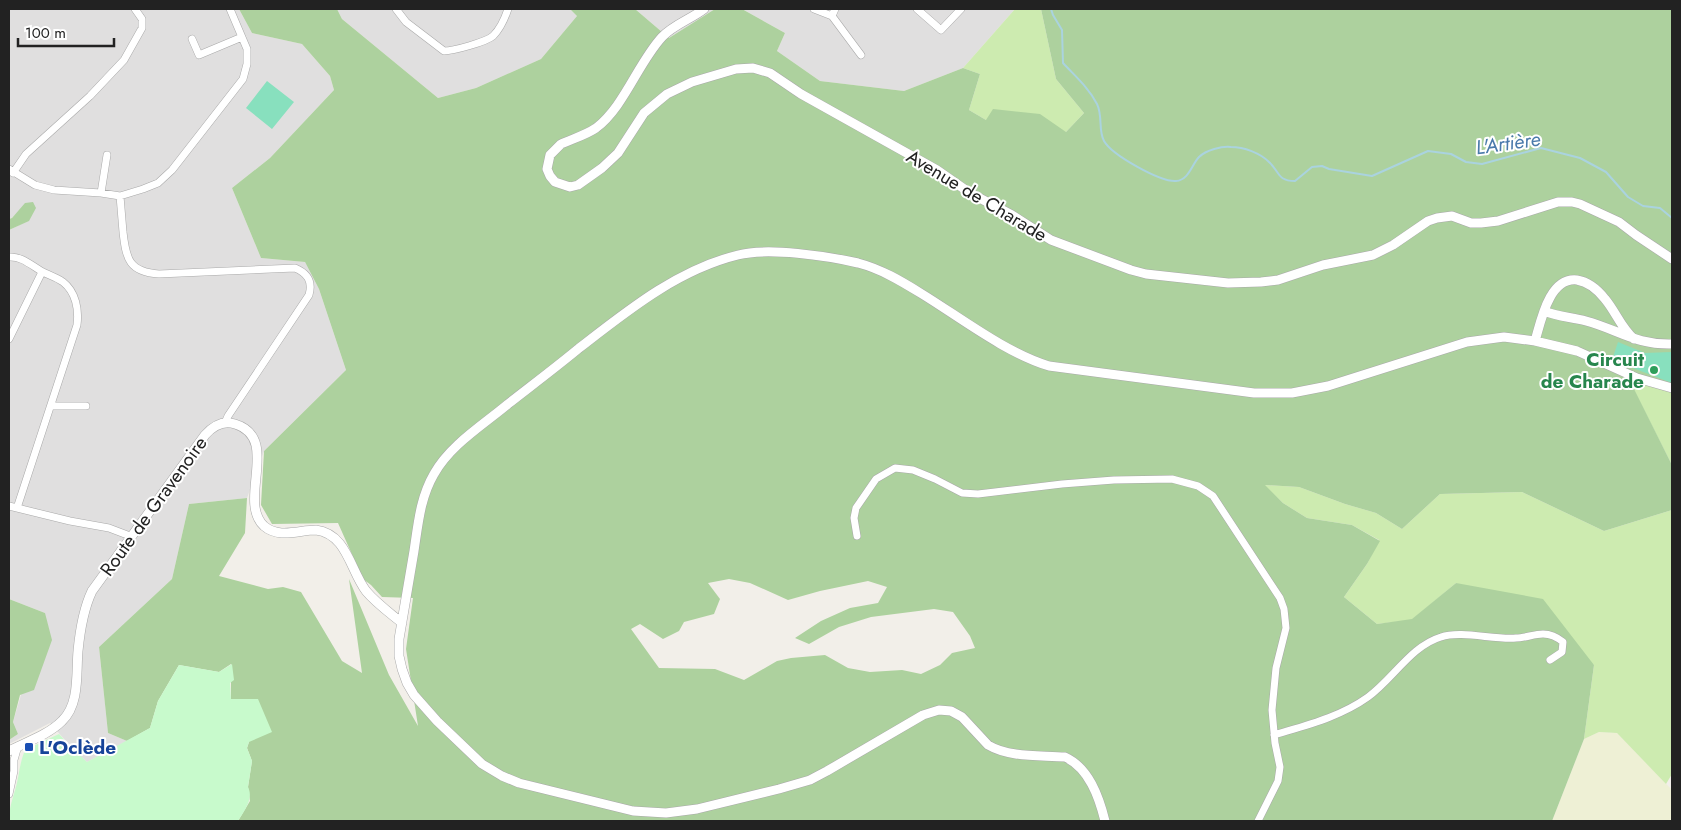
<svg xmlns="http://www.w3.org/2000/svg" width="1681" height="830" font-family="Jost,sans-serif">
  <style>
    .residential { fill: #e0dfdf }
    .farmland { fill: #eef0d5 }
    .grass { fill: #cdebb0 }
    .forest { fill: #add19e; fill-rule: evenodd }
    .park { fill: #c8facc }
    .pitch { fill: #88e0be }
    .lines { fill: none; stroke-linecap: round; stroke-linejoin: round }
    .stream { stroke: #aad3df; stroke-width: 2 }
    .minor-casing { stroke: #a9a9a9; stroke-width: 8 }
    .tertiary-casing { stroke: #a9a9a9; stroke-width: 10 }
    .minor { stroke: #fff; stroke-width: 7 }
    .tertiary { stroke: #fff; stroke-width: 9 }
    .leisure-dot { fill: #2e9e5b; stroke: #fff; stroke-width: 2 }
    .transit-dot { fill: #1a4fb4; stroke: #fff; stroke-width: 2 }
    .labels { text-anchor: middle; stroke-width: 4; stroke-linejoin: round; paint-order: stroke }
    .street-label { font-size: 19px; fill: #222; stroke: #fff }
    .leisure-label { font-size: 19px; font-weight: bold; fill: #27864d; stroke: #fff; text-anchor: end }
    .transit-label { font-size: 19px; font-weight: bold; fill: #164399; stroke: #fff; text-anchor: start }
    .water-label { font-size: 20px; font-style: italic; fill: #4a7aab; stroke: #fff }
  </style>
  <rect width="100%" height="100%" fill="#f2efe9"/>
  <path class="residential" d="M9 9H239L252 33 302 44 330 76 334 90 270 158 232 188 261 258 305 262 319 289 346 370 264 451 247 498 189 504 172 579 99 647 108 733 127 741 87 762 72 748 50 723 9 744V740L18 734 13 722 45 613 9 599V230L28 221 26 203 12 218 9 219Z
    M337 9H570L577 16 541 59 476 88 438 98 342 19Z
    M635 9H715L669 38Z
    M742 9H1015L963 68 904 91 820 81 777 51 785 33Z"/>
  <path class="farmland" d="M1599 732 1617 733 1672 790V821H1552L1584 739Z"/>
  <path class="grass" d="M1015 9H1041L1056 79 1084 113 1066 132 986 120 969 110 980 74 963 68Z
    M1624 371 1672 388V465Z
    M1264 485 1299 487 1345 504 1376 513 1402 529 1440 494 1522 492 1604 531 1672 510V774L1666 784 1617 733 1599 732 1584 739 1594 665 1456 583 1412 620 1377 624 1344 597 1367 564 1379 540 1352 525 1307 518 1283 503Z"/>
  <path class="forest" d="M239 9H337L342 19 438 98 476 88 541 59 577 16 570 9H635L669 38 715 9H742L785 33 777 51 820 81 904 91 963 68 980 74 969 110 986 120 993 109 1040 114 1066 132 1084 113 1056 79 1041 9H1672V386L1625 371 1672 465V510L1604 531 1522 492 1440 494 1402 529 1376 513 1345 504 1299 487 1265 485 1283 503 1307 518 1352 525 1380 541 1367 564 1344 597 1377 624 1412 619 1456 583 1543 599 1594 665 1584 739 1552 821H238L250 801 248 787 252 761 247 748 249 742 231 699V664L219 672 179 665 158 701 150 728 127 741 108 733 99 647 172 579 189 504 247 498 245 533 219 576 268 589 283 587 301 592 342 661 362 673 349 579 389 675 418 726 406 649 413 598 382 597 371 585 363 579 338 523 272 524 261 505 264 451 346 370 319 289 305 262 261 258 232 188 270 158 334 90 330 76 302 44 252 33ZM729 579 750 583 788 600 820 591 868 581 887 587 878 603 850 608 821 621 795 638 809 644 839 627 871 617 934 609 953 612 970 636 975 648 952 653 940 665 921 674 902 670 870 672 848 668 825 655 791 658 777 661 744 680 715 669 659 668 631 629 640 624 663 639 679 631 684 622 714 614 720 599 708 583Z
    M33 202 36 208 29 221 9 230V219L12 218 25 203Z
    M9 599 45 613 52 640 34 690 20 695 13 722 18 734 9 740Z"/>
  <path class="park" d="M232 664 234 680 230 683 231 699H258L272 732 249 742 247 748 252 761 248 787C254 799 244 811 238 821H9C9 804 15 794 18 778 20 767 21 760 25 750L59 734 72 748 87 762 150 728 158 701 179 665 219 672Z"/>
  <path class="pitch" d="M267 81 294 102 272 129 246 108Z
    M1618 342 1645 353 1672 352V383L1612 360Z"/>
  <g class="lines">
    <path class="stream" d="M1051 9 1053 15 1062 30 1063 63C1075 76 1089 88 1097 104 1103 116 1098 130 1104 141 1112 155 1160 182 1176 181 1189 180 1192 164 1199 157 1206 150 1222 146 1231 147 1244 147 1260 153 1269 162 1280 172 1277 181 1295 181L1312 167 1322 166 1329 169 1372 176 1428 151 1451 154 1466 162 1482 164 1541 148 1580 158 1606 172 1628 197 1643 206 1660 208 1672 218"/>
    <g class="minor-casing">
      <path id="minor" d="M396 9 406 22 444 51C453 51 486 42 493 36 500 29 505 18 508 9
        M814 9 832 16 861 55
        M917 9 941 30 961 9
        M832 16 835 9
        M192 39 199 55 242 37
        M9 169 35 185 54 190 101 193 120 196 143 189 158 183 172 170 243 79 247 64V49L230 9
        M13 173 26 154 90 96 124 60 142 28V19L135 9
        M101 193 107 155
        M120 196C121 208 122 220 123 232 126 259 129 272 159 274L295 268C307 273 313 281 309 295L228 416 225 423
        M9 257C21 256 31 265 41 271 48 275 56 277 63 282 76 292 79 310 77 325L17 508
        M9 339 42 272
        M51 406H86
        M9 506 70 521 109 528 130 536
        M857 536 854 518 856 508 876 479 895 468 913 470 935 479 962 493 978 494 1062 484 1114 480 1172 479 1198 486 1213 496 1280 598 1284 609 1286 628 1276 668 1272 710 1275 743 1280 767 1278 781 1258 821
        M1274 735C1307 725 1340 717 1368 697 1393 679 1411 646 1441 637 1461 630 1494 640 1516 638 1525 638 1534 634 1543 634 1551 634 1557 637 1563 642L1562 652 1550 660
        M9 794 14 771V760L18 746"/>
    </g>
    <g class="tertiary-casing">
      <path id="tertiary" d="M704 9C691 19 673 25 662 37 638 63 624 107 596 128 586 135 572 139 561 144L550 155 547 169 550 176 555 182 570 187 578 185 602 168 618 153 644 113 667 94 692 82 736 69 753 68 770 73 801 94 937 170 970 193 1012 215 1051 240 1131 270 1146 274 1228 283 1261 282 1278 280 1323 265 1373 255 1393 245 1428 221 1437 218 1452 216 1471 223H1481L1498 221 1558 202H1572L1580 204 1619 222 1636 235 1672 259
        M1544 311C1558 317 1572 317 1586 321 1619 330 1636 345 1672 344
        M1535 341C1541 321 1549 277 1577 280 1589 282 1598 290 1605 299 1616 312 1621 328 1634 339
        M9 751C26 742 48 735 62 721 80 704 76 673 78 651 80 630 83 610 92 591L205 435C213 426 223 420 235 424 281 438 237 501 264 526 279 539 299 530 316 530 347 534 350 570 366 591 376 603 390 613 402 623
        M1105 821C1099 797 1089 768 1065 757 1040 755 1010 758 988 745L962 717 951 711 939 710 923 715 827 771 810 780 779 789 697 809 666 813 633 811 519 783 502 776 482 764 437 721 414 695 407 683 402 669 399 656V639C404 610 409 581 414 551 418 525 420 498 434 474 450 445 483 425 508 404 531 386 555 368 578 349 627 311 677 270 738 255 768 247 827 256 858 263 881 269 901 281 922 294 961 318 1006 353 1049 366L1254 393H1292L1328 386 1467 342 1504 337 1535 341 1577 351 1637 378 1672 388"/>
    </g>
    <use href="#minor" class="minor"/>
    <use href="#tertiary" class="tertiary"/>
  </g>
  <circle class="leisure-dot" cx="1654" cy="370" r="5"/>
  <rect class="transit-dot" x="24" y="742" width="10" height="10" rx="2.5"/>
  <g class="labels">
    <g class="street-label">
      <text transform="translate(977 195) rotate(31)" y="7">Avenue de Charade</text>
      <text transform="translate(153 506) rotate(-54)" y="7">Route de Gravenoire</text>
    </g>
    <g class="leisure-label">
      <text x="1644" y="366">Circuit<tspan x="1644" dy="22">de Charade</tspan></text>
    </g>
    <g class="transit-label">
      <text x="39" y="754">L'Oclède</text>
    </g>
    <g class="water-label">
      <text transform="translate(1508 143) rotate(-8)" y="7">L'Artière</text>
    </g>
  </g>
  <rect width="1681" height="830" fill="none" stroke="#222222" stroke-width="20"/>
  <path d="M18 38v8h96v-8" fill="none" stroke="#222222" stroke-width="2.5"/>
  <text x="25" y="38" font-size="15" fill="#222222" stroke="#ffffff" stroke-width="4" paint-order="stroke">100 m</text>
</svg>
